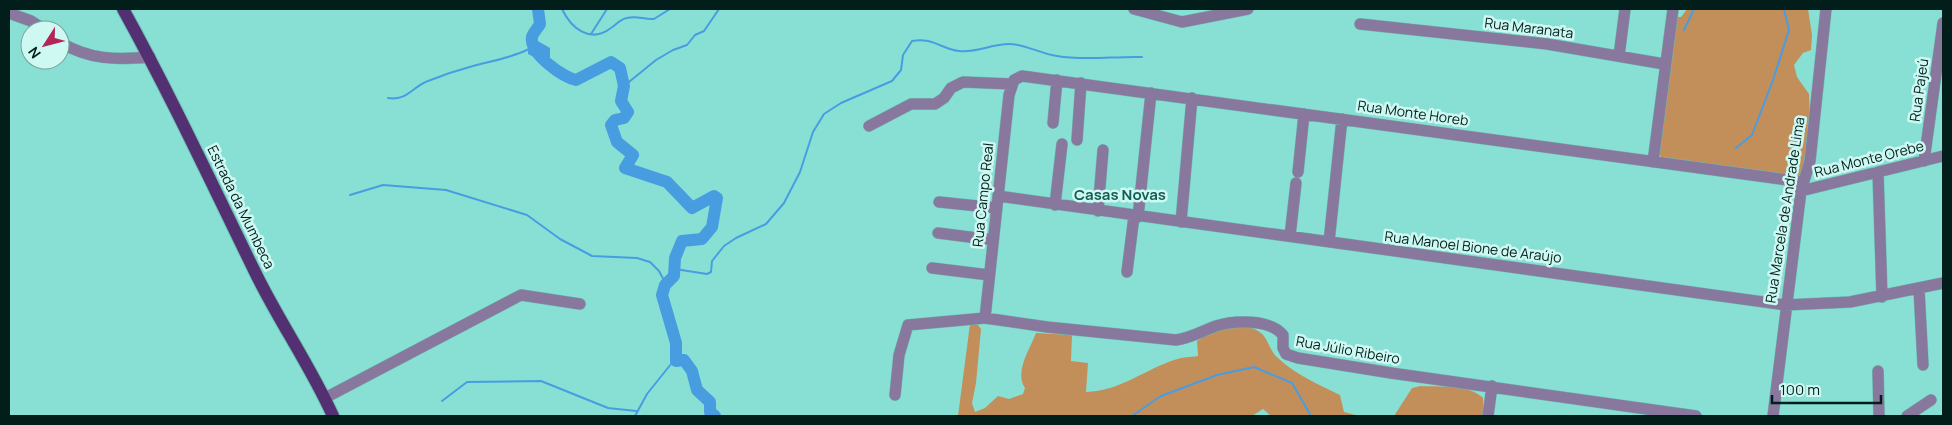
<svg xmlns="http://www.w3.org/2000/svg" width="1952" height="425" font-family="Manrope,sans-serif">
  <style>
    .green { fill: #c28f5a }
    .water { fill: #489de1 }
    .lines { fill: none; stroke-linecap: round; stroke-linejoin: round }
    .stream { stroke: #489de1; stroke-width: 2 }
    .river { stroke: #489de1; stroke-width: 12 }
    .minor-casing { stroke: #70bdb4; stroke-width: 12 }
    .major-casing { stroke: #70bdb4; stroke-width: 14 }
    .minor { stroke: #89789d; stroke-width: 11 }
    .major { stroke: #523071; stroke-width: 12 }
    .labels { text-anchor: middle; stroke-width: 5; stroke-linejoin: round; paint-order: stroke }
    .street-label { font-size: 14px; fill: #021e1b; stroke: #cef8f2 }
    .neighbourhood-label { font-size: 15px; font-weight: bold; fill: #145d56; stroke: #cef8f2 }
  </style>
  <rect width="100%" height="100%" fill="#88e0d5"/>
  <path class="green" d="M1687 9H1808L1812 35 1811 50 1803 53 1794 65 1797 77 1809 94 1810 119 1805 166 1802 177 1661 157 1659 153 1675 17H1681Z
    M970 324 978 325 981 329 976 383 972 403 975 412 985 408 998 396 1009 399 1023 394 1025 388C1014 372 1030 349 1036 333L1072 335 1071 361 1088 363 1086 392C1120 391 1144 370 1174 360 1182 357 1190 357 1198 356L1197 341C1202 338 1207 334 1213 331 1225 324 1254 323 1264 336 1269 343 1271 352 1278 358 1296 375 1318 384 1340 395L1344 412 1359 416H1271L1263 409 1252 416H958Z
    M1420 386C1439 387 1469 384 1483 398L1484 416H1394L1412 388Z"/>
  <path class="water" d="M536 40 550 48V57L538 59 528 54V47Z"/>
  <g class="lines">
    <path class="stream" d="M562 9C571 28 590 44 611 28 617 24 620 19 627 18 637 15 644 20 654 19L670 9
      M1684 30 1694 9
      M591 34 607 9
      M624 86 656 60 673 50 687 45 695 35 704 31 719 9
      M388 98C407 101 412 87 428 81 443 75 458 70 473 66 492 61 511 58 529 49
      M1736 148 1752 135 1773 80 1789 30 1784 9
      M350 195 383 185 446 190 527 215 560 239 592 256 637 258 650 262 659 271 666 284
      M675 269 707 274 711 272 712 261 724 246 736 238 766 224 784 203 800 172 813 132 824 114 841 103 892 81 901 70 903 55 912 41C933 37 941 49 959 51 977 53 991 44 1009 44 1025 44 1041 54 1057 56 1085 61 1114 56 1142 57
      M442 401 467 382 541 381 608 408 636 411
      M635 416 647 394 675 359
      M1132 416 1161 396 1217 375 1254 367 1292 383 1311 416"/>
    <path class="river" d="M538 9 540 24C538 28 533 33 532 37 529 54 563 77 576 80L611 62 620 68 624 86 621 101 628 112 624 118 615 120 611 125 617 142 633 155 625 168 667 182 692 208 714 196 717 198 712 227 702 239 682 241 675 258 674 276 665 285 662 295 676 343V361L684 360 692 371 697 390 710 402V412L715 416"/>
    <g class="minor-casing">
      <path id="minor" d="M1134 9 1182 22 1248 9
        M9 13 31 21 45 30
        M1360 24 1547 44 1664 64
        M60 42C89 60 117 60 150 57
        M1619 56 1625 9
        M1053 123 1057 80
        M869 126 911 104H935L944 98 951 88 963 82 1012 84
        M1077 140 1081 83
        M1924 161 1943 23
        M1653 162 1673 9
        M1298 172 1304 114
        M1878 172 1882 297
        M1801 191 1943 156
        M998 196 1785 305 1850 302 1943 283
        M939 202 997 208
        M1055 205 1062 144
        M1098 211 1103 150
        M1138 217 1151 93
        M1181 222 1192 98
        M938 233 993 240
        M1290 236 1296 183
        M1329 242 1342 119
        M932 268 989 275
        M1127 272 1134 216
        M1919 289 1923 365
        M985 318 1009 95 1014 80 1022 76 1803 182
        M1878 371 1879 416
        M895 395 899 355 908 325 985 318 1047 327 1176 340C1191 338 1202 331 1216 326 1234 320 1270 319 1283 335V348L1286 354 1298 358 1391 373 1696 416
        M325 398 521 295 580 304
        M1488 416 1492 386
        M1773 416 1801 191 1810 161 1826 9
        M1907 416 1931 400"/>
    </g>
    <g class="major-casing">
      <path id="major" d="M123 9C170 94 211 182 254 270 278 320 310 365 333 416"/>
    </g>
    <use href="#minor" class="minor"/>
    <use href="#major" class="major"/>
  </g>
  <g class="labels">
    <g class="street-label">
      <text transform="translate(1529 28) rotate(7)" y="5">Rua Maranata</text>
      <text transform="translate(1919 90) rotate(-82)" y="5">Rua Pajeú</text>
      <text transform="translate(1413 113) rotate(8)" y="5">Rua Monte Horeb</text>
      <text transform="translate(1869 159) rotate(-14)" y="5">Rua Monte Orebe</text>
      <text transform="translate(983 195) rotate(-84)" y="5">Rua Campo Real</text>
      <text transform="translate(241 207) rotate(64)" y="5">Estrada da Mumbeca</text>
      <text transform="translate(1785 210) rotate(-81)" y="5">Rua Marcela de Andrade Lima</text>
      <text transform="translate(1473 247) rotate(7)" y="5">Rua Manoel Bione de Araújo</text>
      <text transform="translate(1348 350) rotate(10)" y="5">Rua Júlio Ribeiro</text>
    </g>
    <g class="neighbourhood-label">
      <text x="1120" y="200">Casas Novas</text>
    </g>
  </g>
  <rect width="1952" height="425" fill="none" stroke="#021e1b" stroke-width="20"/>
  <g transform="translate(45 45) rotate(234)"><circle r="24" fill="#cef8f2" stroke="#7ca19c"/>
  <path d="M0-4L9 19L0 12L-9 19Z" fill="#b42557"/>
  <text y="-8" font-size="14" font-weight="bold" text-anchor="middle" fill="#021e1b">N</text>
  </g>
  <path d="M1772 395v8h109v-8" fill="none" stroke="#021e1b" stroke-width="2.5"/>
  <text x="1780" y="395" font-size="15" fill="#021e1b" stroke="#cef8f2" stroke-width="4" paint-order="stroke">100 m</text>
</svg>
